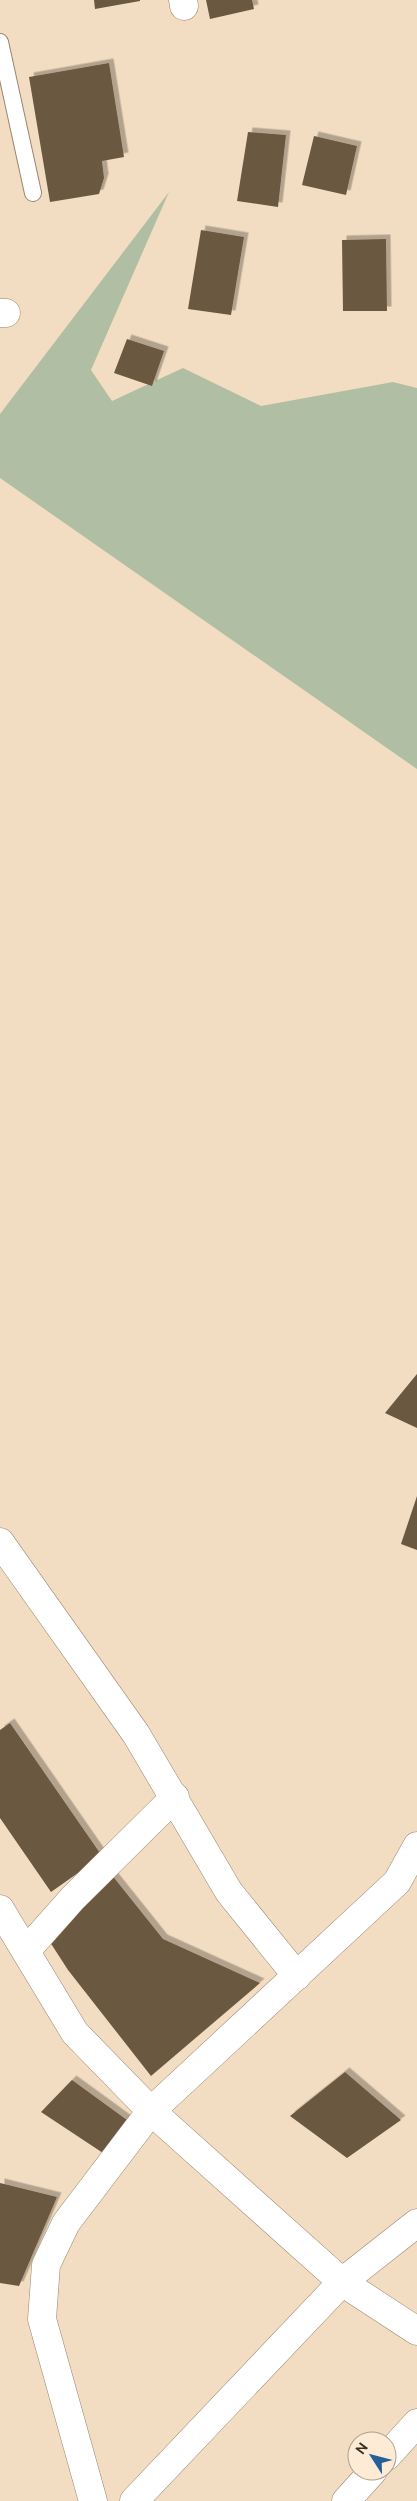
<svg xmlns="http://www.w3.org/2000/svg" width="417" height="2501" font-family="Ubuntu,sans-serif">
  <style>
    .green { fill: #b0bfa4 }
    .building { fill: #6a5840; filter: url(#shadow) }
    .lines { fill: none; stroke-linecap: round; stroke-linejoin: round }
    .lane-casing { stroke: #9a866e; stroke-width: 18 }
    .street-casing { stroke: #9a866e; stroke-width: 29 }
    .lane { stroke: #fff; stroke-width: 16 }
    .street { stroke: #fff; stroke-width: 28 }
  </style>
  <defs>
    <filter id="shadow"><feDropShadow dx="4.5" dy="-4.5" stdDeviation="0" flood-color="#0004"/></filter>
  </defs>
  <rect width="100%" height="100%" fill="#f3ddc2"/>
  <path class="green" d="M169 192 91 370 112 401 183 368 261 406 393 382 417 388V769L0 478V414Z"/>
  <path class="building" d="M94 0H140V1L95 9Z
    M206 0H252L254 9 210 19Z
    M109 63 124 157 102 161 104 178 99 194 50 202 29 77Z
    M248 132 286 135 278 207 237 201Z
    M314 136 357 146 346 195 302 185Z
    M201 230 244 237 231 315 188 309Z
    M386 239 387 311H343L342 240Z
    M127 339 164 351 152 386 114 373Z
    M417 1374V1428L385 1413Z
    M417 1496V1550L401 1544Z
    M10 1723 102 1856 51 1892 0 1818V1730Z
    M111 1874 163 1939 260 1983 151 2076 68 1970 48 1939Z
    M345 2072 401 2120 347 2158 290 2116Z
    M72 2080 127 2120 103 2153 41 2112Z
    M0 2183 57 2197 19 2286 0 2283Z"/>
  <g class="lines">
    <g class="lane-casing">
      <path id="lane" d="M0 42 33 193"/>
    </g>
    <g class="street-casing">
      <path id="street" d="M183 0 184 6
        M0 313H6
        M0 1542 136 1734 229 1892 297 1976
        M0 1909 75 2033 151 2111 342 2282 417 2331
        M26 1951 73 1898 175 1797
        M387 2456 417 2423
        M93 2501 42 2319 46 2265 66 2223 151 2111 397 1882 417 1846
        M134 2501 342 2282 417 2223
        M346 2501 373 2471"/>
    </g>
    <use href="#lane" class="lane"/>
    <use href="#street" class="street"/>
  </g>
  <g transform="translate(372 2456) rotate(306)"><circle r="24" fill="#fdebd6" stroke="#aea08f"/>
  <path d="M0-4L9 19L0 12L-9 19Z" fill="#265f97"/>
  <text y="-8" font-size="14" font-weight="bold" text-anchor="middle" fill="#382f25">N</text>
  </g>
</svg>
